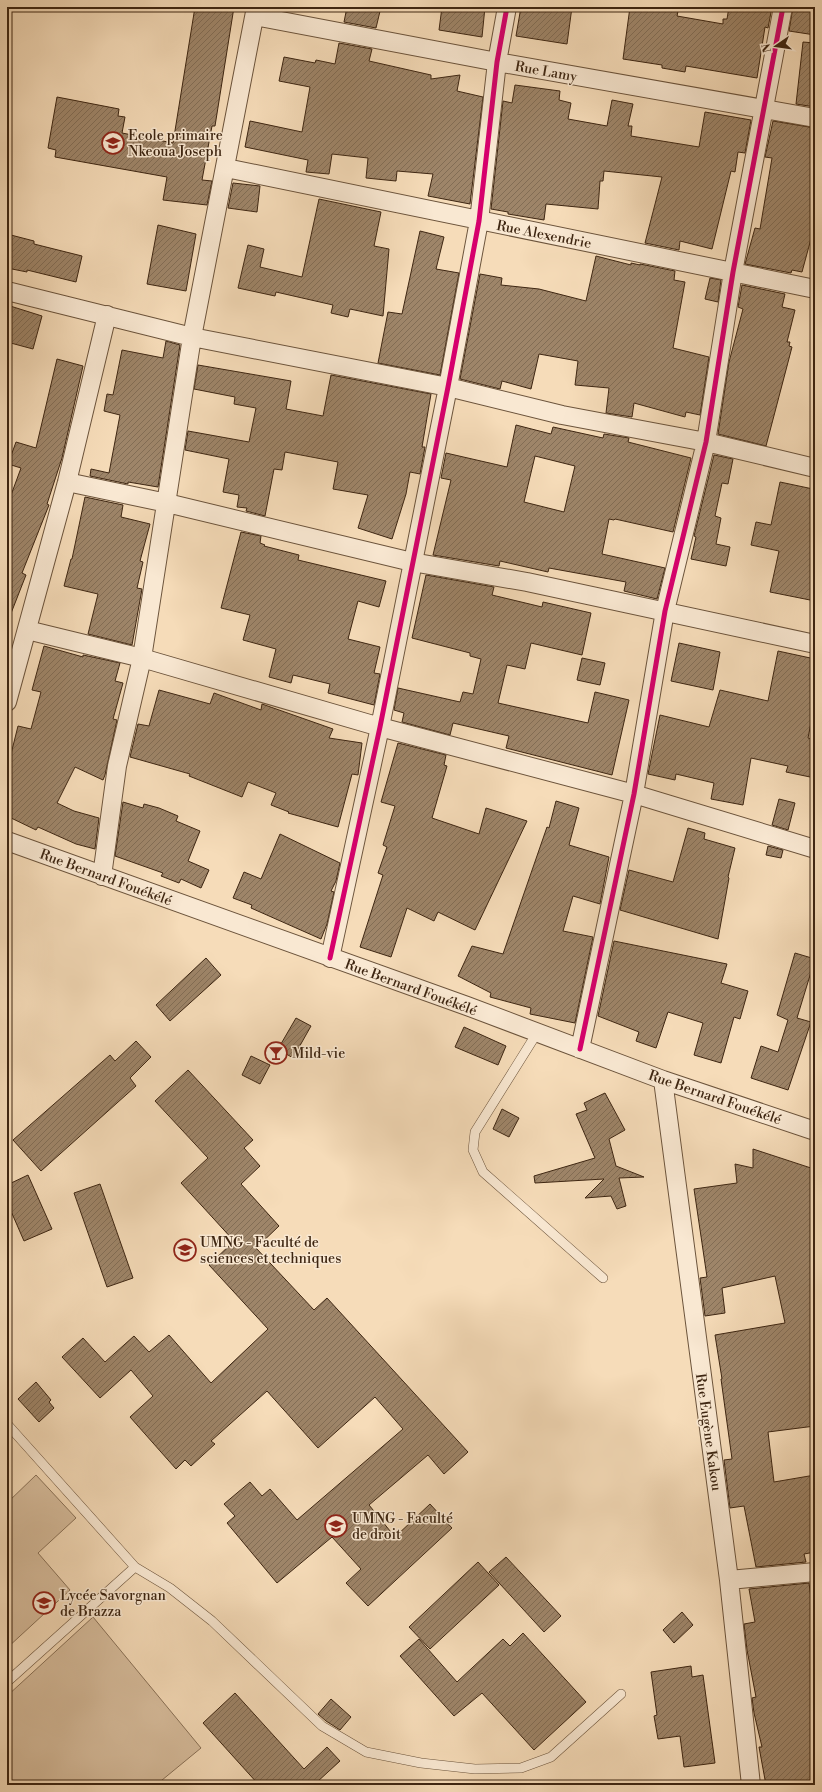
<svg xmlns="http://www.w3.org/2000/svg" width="822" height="1792" font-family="'Libre Bodoni',serif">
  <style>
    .green { fill: #d7bd9d; stroke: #8a7258 }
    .building { fill: url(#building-hatch); stroke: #3e2612; fill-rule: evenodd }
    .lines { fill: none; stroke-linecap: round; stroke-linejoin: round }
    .service-casing { stroke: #6c543c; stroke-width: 10 }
    .minor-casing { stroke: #6c543c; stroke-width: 20 }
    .service { stroke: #f9e8d2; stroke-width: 9 }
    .minor { stroke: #f9e8d2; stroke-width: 18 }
    .cycleway-casing { stroke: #f9e8d2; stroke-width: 8 }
    .cycleway { stroke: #d6006c; stroke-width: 5 }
    .labels { text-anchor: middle; stroke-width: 3; stroke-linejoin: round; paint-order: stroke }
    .street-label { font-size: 14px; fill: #3e2612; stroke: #f9e8d2 }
    .poi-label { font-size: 14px; fill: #3e2612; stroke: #f9e8d2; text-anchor: start }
  </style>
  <defs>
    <pattern id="building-hatch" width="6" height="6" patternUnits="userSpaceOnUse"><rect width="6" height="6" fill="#9e8569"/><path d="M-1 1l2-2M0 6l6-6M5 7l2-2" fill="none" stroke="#826d55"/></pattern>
  </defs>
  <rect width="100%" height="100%" fill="#f6dcb9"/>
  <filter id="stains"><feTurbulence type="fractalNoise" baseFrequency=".005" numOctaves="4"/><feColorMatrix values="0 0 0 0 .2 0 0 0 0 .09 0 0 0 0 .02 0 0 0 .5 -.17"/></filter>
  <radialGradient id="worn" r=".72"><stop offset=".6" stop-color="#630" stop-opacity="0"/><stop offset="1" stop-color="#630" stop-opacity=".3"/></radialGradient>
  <path class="green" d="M36 1475 76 1518 38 1553 70 1590 7 1648V1503Z
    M93 1617 201 1748 156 1785H7V1696Z"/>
  <path class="building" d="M195 7H234L215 126H212L202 180 212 181 207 205 163 200 167 177 55 157 56 150 48 148 57 97 119 109 118 116 125 117 122 133 173 143Z
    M347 7H381L376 28 344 22Z
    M442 7H485L482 37 439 30Z
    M521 7H572L567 44 516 36Z
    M630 7H679L677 16 723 24V19H727L729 7H772L768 28 765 27 757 78 686 66 685 72 662 68V65L623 59Z
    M793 7H815V35L789 31Z
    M803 42 815 43V107L796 104Z
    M339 43 372 49 369 61 431 75V79L460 75 457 91 483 97 470 204 428 196 433 174 397 171 396 181 366 178 368 158 332 154 329 174 306 172 308 160 245 147 250 121 302 132 310 87 279 81 284 57 315 63 316 60 335 64Z
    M515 85 560 91 559 100 571 103 568 119 607 126 612 100 633 104 628 126H632L631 136 699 147 705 112 751 120 745 153 738 152 735 172 731 171 712 249 680 241 679 250 645 243 662 177 604 171 603 181H600L598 209 546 204 544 220 508 214V212L491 209 503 101 512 103Z
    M773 121 815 128V224L802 272 792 270 791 273 745 264 755 228 760 229 772 158 765 157Z
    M233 183 260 186 257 212 228 208Z
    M319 199 381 212 374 246 389 249 383 316 350 309 348 317 331 313 333 305 276 292 275 296 238 288 248 245 264 249 260 267 302 277Z
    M158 225 196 234 186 291 147 284Z
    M420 231 444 237 436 269 459 273 440 375 378 363 388 312 402 314Z
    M7 234 34 241V244L82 256 76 282 27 270V272L7 268Z
    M596 256 631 265V263L640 265V264L675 271 674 280 685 282 673 348 709 357 700 415 686 412 685 417 634 403 632 417 606 413 609 388 575 385 578 361 539 354 531 389 502 381 500 389 460 379 480 274 502 278 501 285 539 289 586 301Z
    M710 278 721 280 718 302 705 299Z
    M742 285 785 294 782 307 795 310 787 342H790L789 346 792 347 766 446 718 434 729 362 743 309 738 307Z
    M7 305 42 316 33 349 7 342Z
    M166 341 180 345 158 487 128 482V484L90 476 91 469 109 473 120 415 104 411 107 394 113 395 122 350 163 358Z
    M57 359 83 366 62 458 47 504 49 505 22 573 26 575 8 621 7 506 21 468 8 464 16 442 36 448Z
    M198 365 291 381 286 409 323 416 331 375 431 394 422 447H425L420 474 410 472 406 494 392 539 358 528 368 495 333 489 338 462 285 452 282 470 274 469 265 516 246 511 247 508 237 507 239 495 223 492 229 459 185 450 188 431 249 442 256 408 234 404 235 397 194 389Z
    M516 425 551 434 553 427 603 438 604 434 629 438 628 442 691 458 673 532 615 519 614 520 609 519 602 554 665 568 657 599 624 591 626 582 549 568 548 572 500 561 499 566 433 555 451 480 441 478 446 453 507 467ZM535 456 575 466 564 512 524 502Z
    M714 455 733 459 728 484 722 483 715 516 721 518 716 544 730 547 726 566 691 559 696 537 694 536Z
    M780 482 813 489 811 501 815 502V601L770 592 779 551 751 545 756 522 771 525Z
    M85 497 123 505 121 517 150 524 140 561 143 562 137 588 142 589 132 645 88 634 98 594 64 586 71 559H72Z
    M241 532 261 536 260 543 265 545 264 546 299 555 298 560 386 581 379 607 358 601 348 639 380 647 374 673 380 674 374 705 328 693 330 684 293 675 291 683 269 677 276 649 243 640 250 615 221 608Z
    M426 575 494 587 492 595 542 607 543 602 591 613 582 655 531 643 525 669 507 665 498 703 588 723 595 692 629 700 612 775 506 748 509 736 453 723 450 735 402 722 404 713 394 710 398 688 460 702 463 692 473 694 481 659 470 656V653L412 638Z
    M679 643 720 652 713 690 671 681Z
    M44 646 83 657V655L120 663 115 681 123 683 113 719 117 720 105 775 103 780 75 767 57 803 74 811 99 818 95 849 76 844 38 827 36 830 7 816V770L18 726 31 729 41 692 32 690Z
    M778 651 815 659V702L808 738 815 740V778L786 772 788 766 751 758 743 805 711 799 714 783 676 774 675 780 648 774 660 715 709 727 720 690 768 701Z
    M582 658 605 663 600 685 577 680Z
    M159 690 210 704 214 693 261 710 262 704 333 729 329 738 362 743 358 775 352 774 338 827 288 813 289 812 271 805 276 793 248 782 242 797 189 776 190 774 130 757 138 724 149 726Z
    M398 743 446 755 444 765 447 766 432 818 479 834 486 808 527 821 475 930 438 912 434 921 407 908 391 957 360 947 383 875 378 873 387 847 383 845 395 806 381 802Z
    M779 799 795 803 788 830 772 825Z
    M556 801 579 808 569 845 609 857 600 904 573 896 563 931 593 937 575 1023 530 1014 531 1008 490 997 491 993 458 976 472 946 503 954 547 827 549 828Z
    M123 802 143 808 144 804 159 808 178 816 176 821 200 831 188 861 209 870 201 888 181 879 179 883 161 876 163 873 115 856Z
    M688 828 705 833 704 839 735 848 728 877 729 878 718 939 620 910 629 870 673 882Z
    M280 834 340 863 336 881 331 891 334 892 327 924 321 939 251 908 252 905 233 898 244 872 261 879Z
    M768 846 783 850 781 858 766 855Z
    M614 941 727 964 721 983 748 991 740 1019 734 1017 721 1063 694 1055 703 1023 668 1012 656 1048 636 1041 639 1032 598 1016Z
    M795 953 815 959 797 1018 811 1022 788 1090 751 1078 761 1046 778 1052 788 1020 777 1015Z
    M206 958 221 975 170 1021 156 1005Z
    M296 1018 311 1026 293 1058 278 1049Z
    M464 1027 506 1046 498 1065 455 1047Z
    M136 1041 151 1057 130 1078 136 1086 41 1171 13 1140 110 1055 115 1061Z
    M251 1056 270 1065 260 1084 242 1075Z
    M188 1070 253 1140 244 1148 260 1166 241 1184 279 1226 256 1248 314 1310 327 1298 468 1452 444 1474 428 1455 369 1505 395 1537 430 1504 452 1528 368 1606 346 1583 361 1569 332 1537 277 1583 227 1523 235 1516 224 1504 250 1482 262 1496 270 1489 297 1520 403 1429 375 1397 318 1448 267 1391 211 1441 215 1444 191 1466 185 1460 176 1469 130 1417 153 1396 131 1370 100 1398 62 1357 83 1338 105 1362 134 1336 149 1352 169 1335 211 1383 268 1329 209 1265 234 1241 181 1183 208 1158 155 1101Z
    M605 1093 625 1130 609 1139 616 1166 644 1177 619 1178 626 1206 617 1209 611 1196 585 1198 604 1179 535 1183 534 1176 595 1158 576 1114 587 1110 584 1103Z
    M502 1109 519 1118 509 1137 493 1129Z
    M753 1149 814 1169 815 1194V1275L812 1276 815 1293V1426L768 1432 774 1482 815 1475V1552L804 1554 806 1562 756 1567 744 1506 730 1508 724 1460 732 1459 721 1379H722L715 1335 785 1323 775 1276 722 1288 725 1313 705 1316 700 1278 707 1277 694 1189 737 1183 735 1164 753 1168Z
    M28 1175 52 1229 24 1241 7 1202V1185Z
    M100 1184 133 1278 107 1287 74 1193Z
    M36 1382 51 1400 49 1402 54 1408 39 1422 18 1399Z
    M506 1557 561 1616 544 1632 489 1572Z
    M478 1562 499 1585 430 1649 409 1627Z
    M809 1583 811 1598 815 1597V1785H766L759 1747H762L754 1713 752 1698 756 1697 747 1650 744 1624 755 1622 749 1589Z
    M682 1612 693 1625 674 1643 663 1630Z
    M523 1633 586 1702 534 1750 482 1693 454 1716 400 1656 419 1639 457 1682 503 1639 510 1646Z
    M691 1666 692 1677 703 1675 715 1763 684 1767 680 1736 658 1739 654 1716 657 1715 651 1672Z
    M235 1693 304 1769 327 1747 340 1761 316 1783 318 1785H259L203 1723Z
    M331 1699 351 1717 340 1730 326 1721 318 1714Z"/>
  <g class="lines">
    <g class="service-casing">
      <path id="service" d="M537 1033 475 1132 473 1150 483 1172 603 1278
        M7 1424 135 1567 170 1588 212 1621 322 1726 366 1752 421 1763 475 1769 521 1768 551 1757 621 1694
        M7 1682 135 1567"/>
    </g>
    <g class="minor-casing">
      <path id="minor" d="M255 16 497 62 815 118
        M226 168 815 289
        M7 291 192 337 448 387 562 415 706 442 815 468
        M67 482 167 503 412 562 527 582 815 644
        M27 630 142 658 380 727 634 794 815 849
        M7 702 67 482 107 315
        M7 841 467 1006 663 1080 815 1131
        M102 876 117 766 142 658 192 337 256 7
        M330 958 380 727 448 387 479 221 497 62 507 7
        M580 1049 634 794 665 611 706 442 733 272 783 7
        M663 1080 729 1580 751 1785
        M729 1580 815 1572"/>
    </g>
    <use href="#service" class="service"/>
    <use href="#minor" class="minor"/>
    <g class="cycleway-casing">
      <path id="cycleway" d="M330 958 380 727 448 387 479 221 497 62 507 7
        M580 1049 634 794 665 611 706 442 733 272 783 7"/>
    </g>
    <use href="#cycleway" class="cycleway"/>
  </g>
  <defs>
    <g id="school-ring" transform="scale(1.15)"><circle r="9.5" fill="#f9e8d2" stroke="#8f2418" stroke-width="1.5"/><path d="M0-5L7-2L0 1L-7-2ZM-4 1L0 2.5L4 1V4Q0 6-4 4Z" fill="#8f2418"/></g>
    <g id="bar-ring" transform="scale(1.15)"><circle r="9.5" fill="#f9e8d2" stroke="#8f2418" stroke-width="1.5"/><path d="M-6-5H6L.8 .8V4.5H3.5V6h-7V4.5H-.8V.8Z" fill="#8f2418"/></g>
    <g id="university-ring" transform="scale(1.15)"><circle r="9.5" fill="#f9e8d2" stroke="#8f2418" stroke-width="1.5"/><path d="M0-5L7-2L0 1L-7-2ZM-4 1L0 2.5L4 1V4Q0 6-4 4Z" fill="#8f2418"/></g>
  </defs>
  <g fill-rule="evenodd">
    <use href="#school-ring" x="113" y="143"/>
    <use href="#bar-ring" x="276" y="1053"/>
    <use href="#university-ring" x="185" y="1250"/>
    <use href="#university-ring" x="336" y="1526"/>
    <use href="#school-ring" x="44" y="1603"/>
  </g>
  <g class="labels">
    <g class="street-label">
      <text transform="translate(546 71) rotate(10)" y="5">Rue Lamy</text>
      <text transform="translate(544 234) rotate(11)" y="5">Rue Alexendrie</text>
      <text transform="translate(106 877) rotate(20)" y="5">Rue Bernard Fouékélé</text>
      <text transform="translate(411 987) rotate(20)" y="5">Rue Bernard Fouékélé</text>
      <text transform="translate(715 1097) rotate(19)" y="5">Rue Bernard Fouékélé</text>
      <text transform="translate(709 1432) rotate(82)" y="5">Rue Eugène Kakou</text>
    </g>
    <g class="poi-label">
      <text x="128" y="140">Ecole primaire<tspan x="128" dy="16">Nkeoua Joseph</tspan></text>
      <text x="292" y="1058">Mild-vie</text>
      <text x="200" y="1247">UMNG - Faculté de<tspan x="200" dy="16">sciences et techniques</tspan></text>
      <text x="352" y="1523">UMNG - Faculté<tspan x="352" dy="16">de droit</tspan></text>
      <text x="60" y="1600">Lycée Savorgnan<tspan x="60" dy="16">de Brazza</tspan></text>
    </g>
  </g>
  <rect width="822" height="1792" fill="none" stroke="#f6dcb9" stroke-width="24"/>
  <rect x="8" y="8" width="806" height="1776" fill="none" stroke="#3e2612" stroke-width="2"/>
  <rect x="12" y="12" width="798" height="1768" fill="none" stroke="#3e2612"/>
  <g transform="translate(776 46) rotate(257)" stroke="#f9e8d2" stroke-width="3" paint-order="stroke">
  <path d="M0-3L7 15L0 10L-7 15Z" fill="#3e2612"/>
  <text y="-6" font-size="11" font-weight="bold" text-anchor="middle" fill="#3e2612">N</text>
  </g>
  <rect width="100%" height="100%" filter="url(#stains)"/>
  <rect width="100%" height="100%" fill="url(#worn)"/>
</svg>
